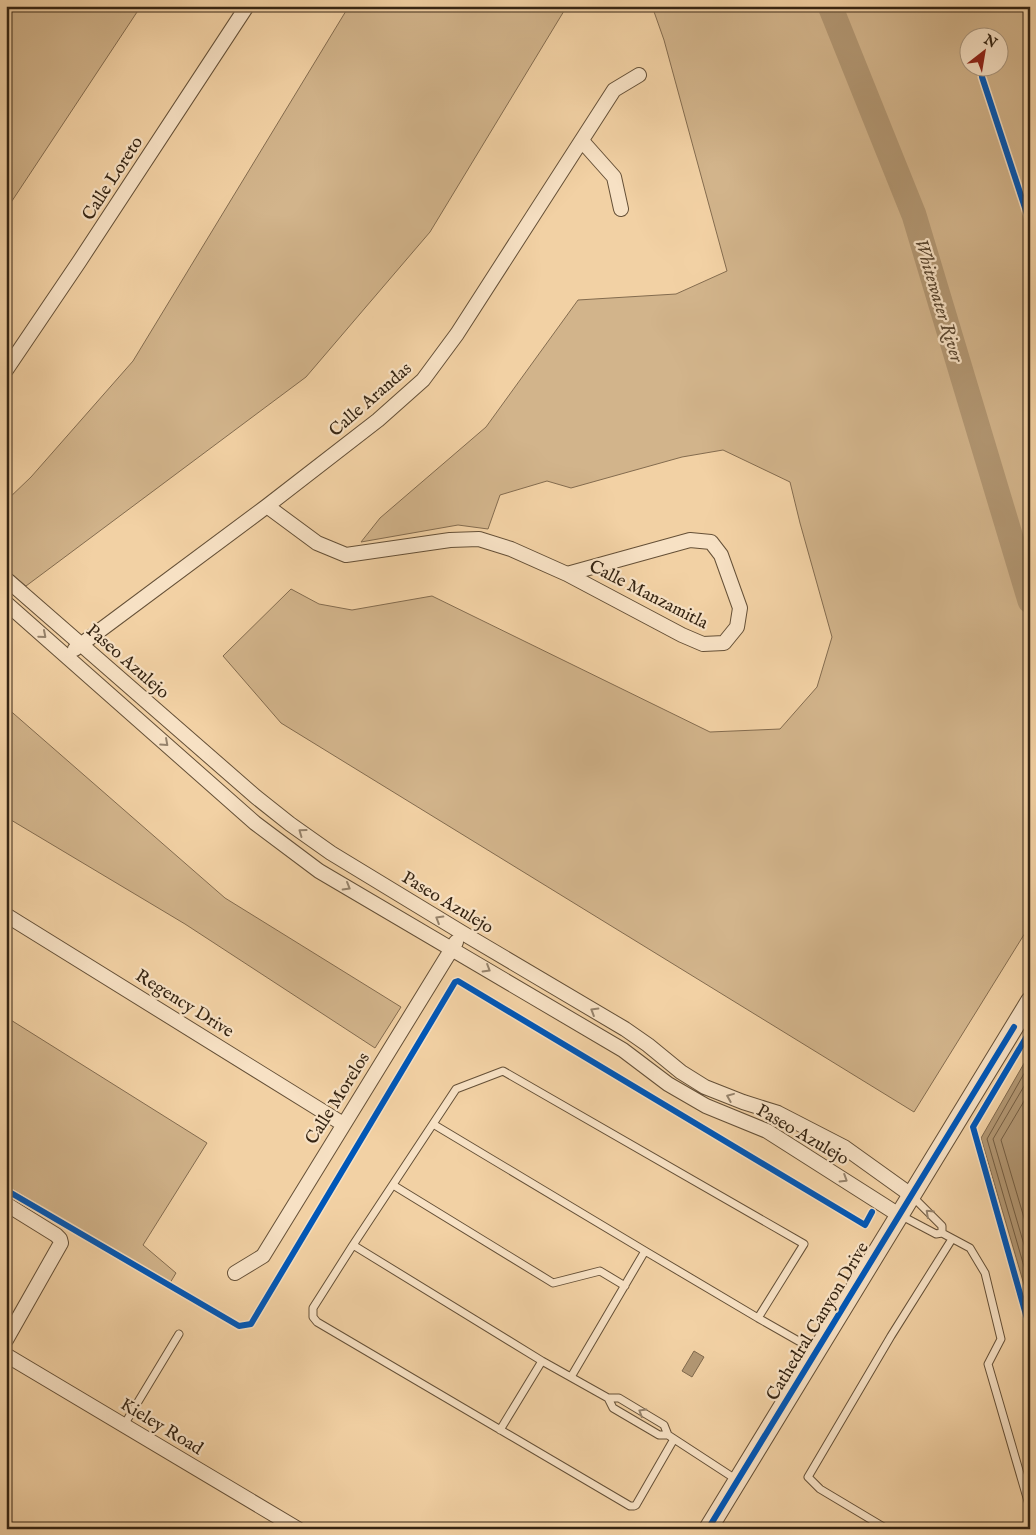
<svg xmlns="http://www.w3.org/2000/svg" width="1036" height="1535" font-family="'IM FELL English',serif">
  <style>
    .green { fill: #d2b48b; stroke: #846c4f; fill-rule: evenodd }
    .water { fill: #b29773; stroke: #80694d }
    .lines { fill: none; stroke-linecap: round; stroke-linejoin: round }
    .shore { stroke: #745e43; stroke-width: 1 }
    .river { stroke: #b29773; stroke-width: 25 }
    .service-casing { stroke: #655037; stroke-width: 9 }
    .minor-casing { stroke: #655037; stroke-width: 16 }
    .tertiary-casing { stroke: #655037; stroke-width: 20 }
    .service { stroke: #f7e1c4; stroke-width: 7 }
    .minor { stroke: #f7e1c4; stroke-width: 14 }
    .tertiary { stroke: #f7e1c4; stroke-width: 18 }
    .cycleway-casing { stroke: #f7e1c4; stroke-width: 9 }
    .cycleway { stroke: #0057b8; stroke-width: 6 }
    .oneway { stroke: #96836c }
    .labels { text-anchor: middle; stroke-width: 4.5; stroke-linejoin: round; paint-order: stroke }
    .street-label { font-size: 18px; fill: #362513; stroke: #f7e1c4 }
    .water-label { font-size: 19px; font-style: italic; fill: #5b4730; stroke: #f7e1c4 }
  </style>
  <rect width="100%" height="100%" fill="#f2d1a4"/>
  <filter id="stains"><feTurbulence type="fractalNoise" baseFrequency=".004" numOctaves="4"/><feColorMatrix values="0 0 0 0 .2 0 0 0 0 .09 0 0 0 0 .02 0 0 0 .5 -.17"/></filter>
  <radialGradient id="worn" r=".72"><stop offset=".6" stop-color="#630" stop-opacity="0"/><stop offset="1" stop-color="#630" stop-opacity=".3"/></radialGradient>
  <path class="green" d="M6 6H141L6 210Z
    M349 6H567L430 232 306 377 26 586 6 569V501L31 477 133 361Z
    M652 6H1030V925L914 1112 281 723 223 656 291 589 319 604 352 610 432 596 710 732 780 729 817 687 832 637 800 523 790 482 723 450 682 457 571 488 547 481 500 495 488 529 458 525 361 542 380 518 486 427 578 300 676 294 727 271 664 40ZM968 38H998V68H968Z
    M6 707 225 898 401 1007 375 1048 185 924 6 817Z
    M6 1017 207 1143 143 1245 176 1273 170 1283 6 1185Z"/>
  <path class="water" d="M1030 1053V1305L981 1138Z
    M694 1351 704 1357 692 1377 682 1371Z"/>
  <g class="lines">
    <path class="shore" d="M1030 1063 987 1139 1030 1287
      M1030 1076 993 1139 1030 1265
      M1030 1091 1001 1140 1030 1238"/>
    <path class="river" d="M830 6 914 215 1030 601"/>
    <g class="service-casing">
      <path id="service" d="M433 1124 645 1251
        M393 1185 553 1283 600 1271 625 1286
        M912 1196 942 1226V1233
        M900 1215 936 1234 942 1233 970 1248 985 1273 1001 1339 988 1364 1030 1508
        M353 1245 313 1308V1317L317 1322 630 1506H634L636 1505 674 1439
        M571 1377 645 1251 758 1318
        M608 1398H619L664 1425 668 1435
        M124 1425 179 1334
        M500 1430 542 1361
        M737 1480 668 1435H659L613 1408 608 1398 542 1361 353 1245 456 1089 503 1071 804 1244 758 1318 816 1351
        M887 1529 820 1489 808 1477 891 1336 952 1239"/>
    </g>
    <g class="minor-casing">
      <path id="minor" d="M582 141 614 177 621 209
        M6 370 79 262 247 6
        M267 506 317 543 346 555 450 540 479 539 511 549 567 574
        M690 540 711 542 721 555 740 608 737 627 724 643 703 644 682 635 567 574Z
        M6 579 256 797 290 824 331 853 461 932 625 1029 648 1045 681 1072 705 1087 743 1102 778 1113 844 1147 911 1195
        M6 603 255 823 319 871 623 1050 668 1084 706 1106 767 1131 899 1215
        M75 649 267 506 378 420 423 380 457 334 614 90 639 75
        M6 915 343 1124
        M6 1204 56 1235 60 1239 61 1243 6 1340
        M235 1273 263 1256 456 942
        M6 1355 298 1529"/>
    </g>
    <g class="tertiary-casing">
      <path id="tertiary" d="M708 1529 1030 1001"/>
    </g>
    <use href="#service" class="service"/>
    <use href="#minor" class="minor"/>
    <use href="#tertiary" class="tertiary"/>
    <g class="cycleway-casing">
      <path id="cycleway" d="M981 68 982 77 1030 223
        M1030 1031 973 1127 1030 1329
        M6 1190 239 1326 251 1324 455 982 458 981 865 1225 872 1212
        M708 1529 1014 1027"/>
    </g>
    <use href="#cycleway" class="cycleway"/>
  </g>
  <defs><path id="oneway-chevron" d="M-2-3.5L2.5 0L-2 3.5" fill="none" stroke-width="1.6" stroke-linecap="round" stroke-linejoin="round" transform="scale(1.25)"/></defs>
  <g class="oneway">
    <use href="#oneway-chevron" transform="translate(43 635) rotate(41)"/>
    <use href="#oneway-chevron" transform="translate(165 743) rotate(42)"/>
    <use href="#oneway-chevron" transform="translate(302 832) rotate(-144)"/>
    <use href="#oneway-chevron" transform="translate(347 887) rotate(30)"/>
    <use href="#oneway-chevron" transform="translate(439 919) rotate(-149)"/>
    <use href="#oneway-chevron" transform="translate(487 969) rotate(31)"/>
    <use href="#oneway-chevron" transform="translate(594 1011) rotate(-149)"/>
    <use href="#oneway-chevron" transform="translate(730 1097) rotate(-158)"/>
    <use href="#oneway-chevron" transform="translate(844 1179) rotate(32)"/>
    <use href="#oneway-chevron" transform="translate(929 1213) rotate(-137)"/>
    <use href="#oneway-chevron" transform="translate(642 1412) rotate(-149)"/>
  </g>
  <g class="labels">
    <g class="street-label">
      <text transform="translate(112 178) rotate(-57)" y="6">Calle Loreto</text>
      <text transform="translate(370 399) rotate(-41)" y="6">Calle Arandas</text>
      <text transform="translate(649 594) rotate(27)" y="6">Calle Manzamitla</text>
      <text transform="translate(128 661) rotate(41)" y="6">Paseo Azulejo</text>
      <text transform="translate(448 902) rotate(31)" y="6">Paseo Azulejo</text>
      <text transform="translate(185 1003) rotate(32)" y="6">Regency Drive</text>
      <text transform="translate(337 1098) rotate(-58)" y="6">Calle Morelos</text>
      <text transform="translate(803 1134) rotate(30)" y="6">Paseo Azulejo</text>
      <text transform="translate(817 1321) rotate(-59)" y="6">Cathedral Canyon Drive</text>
      <text transform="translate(162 1426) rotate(31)" y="6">Kieley Road</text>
    </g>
    <g class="water-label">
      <text transform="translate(940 300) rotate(73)" y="7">Whitewater River</text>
    </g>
  </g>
  <rect width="1036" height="1535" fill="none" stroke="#f2d1a4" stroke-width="25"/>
  <rect x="8" y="8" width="1021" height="1520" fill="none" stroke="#362513" stroke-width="2.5"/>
  <rect x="12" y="12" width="1011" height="1510" fill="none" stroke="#362513"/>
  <g transform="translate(984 52) rotate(31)"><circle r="24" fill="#f7e1c4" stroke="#aa967d"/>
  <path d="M0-4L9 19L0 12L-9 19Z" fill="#8f2418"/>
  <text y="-8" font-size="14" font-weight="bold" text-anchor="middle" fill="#362513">N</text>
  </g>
  <rect width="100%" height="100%" filter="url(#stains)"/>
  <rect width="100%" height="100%" fill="url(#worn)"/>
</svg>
